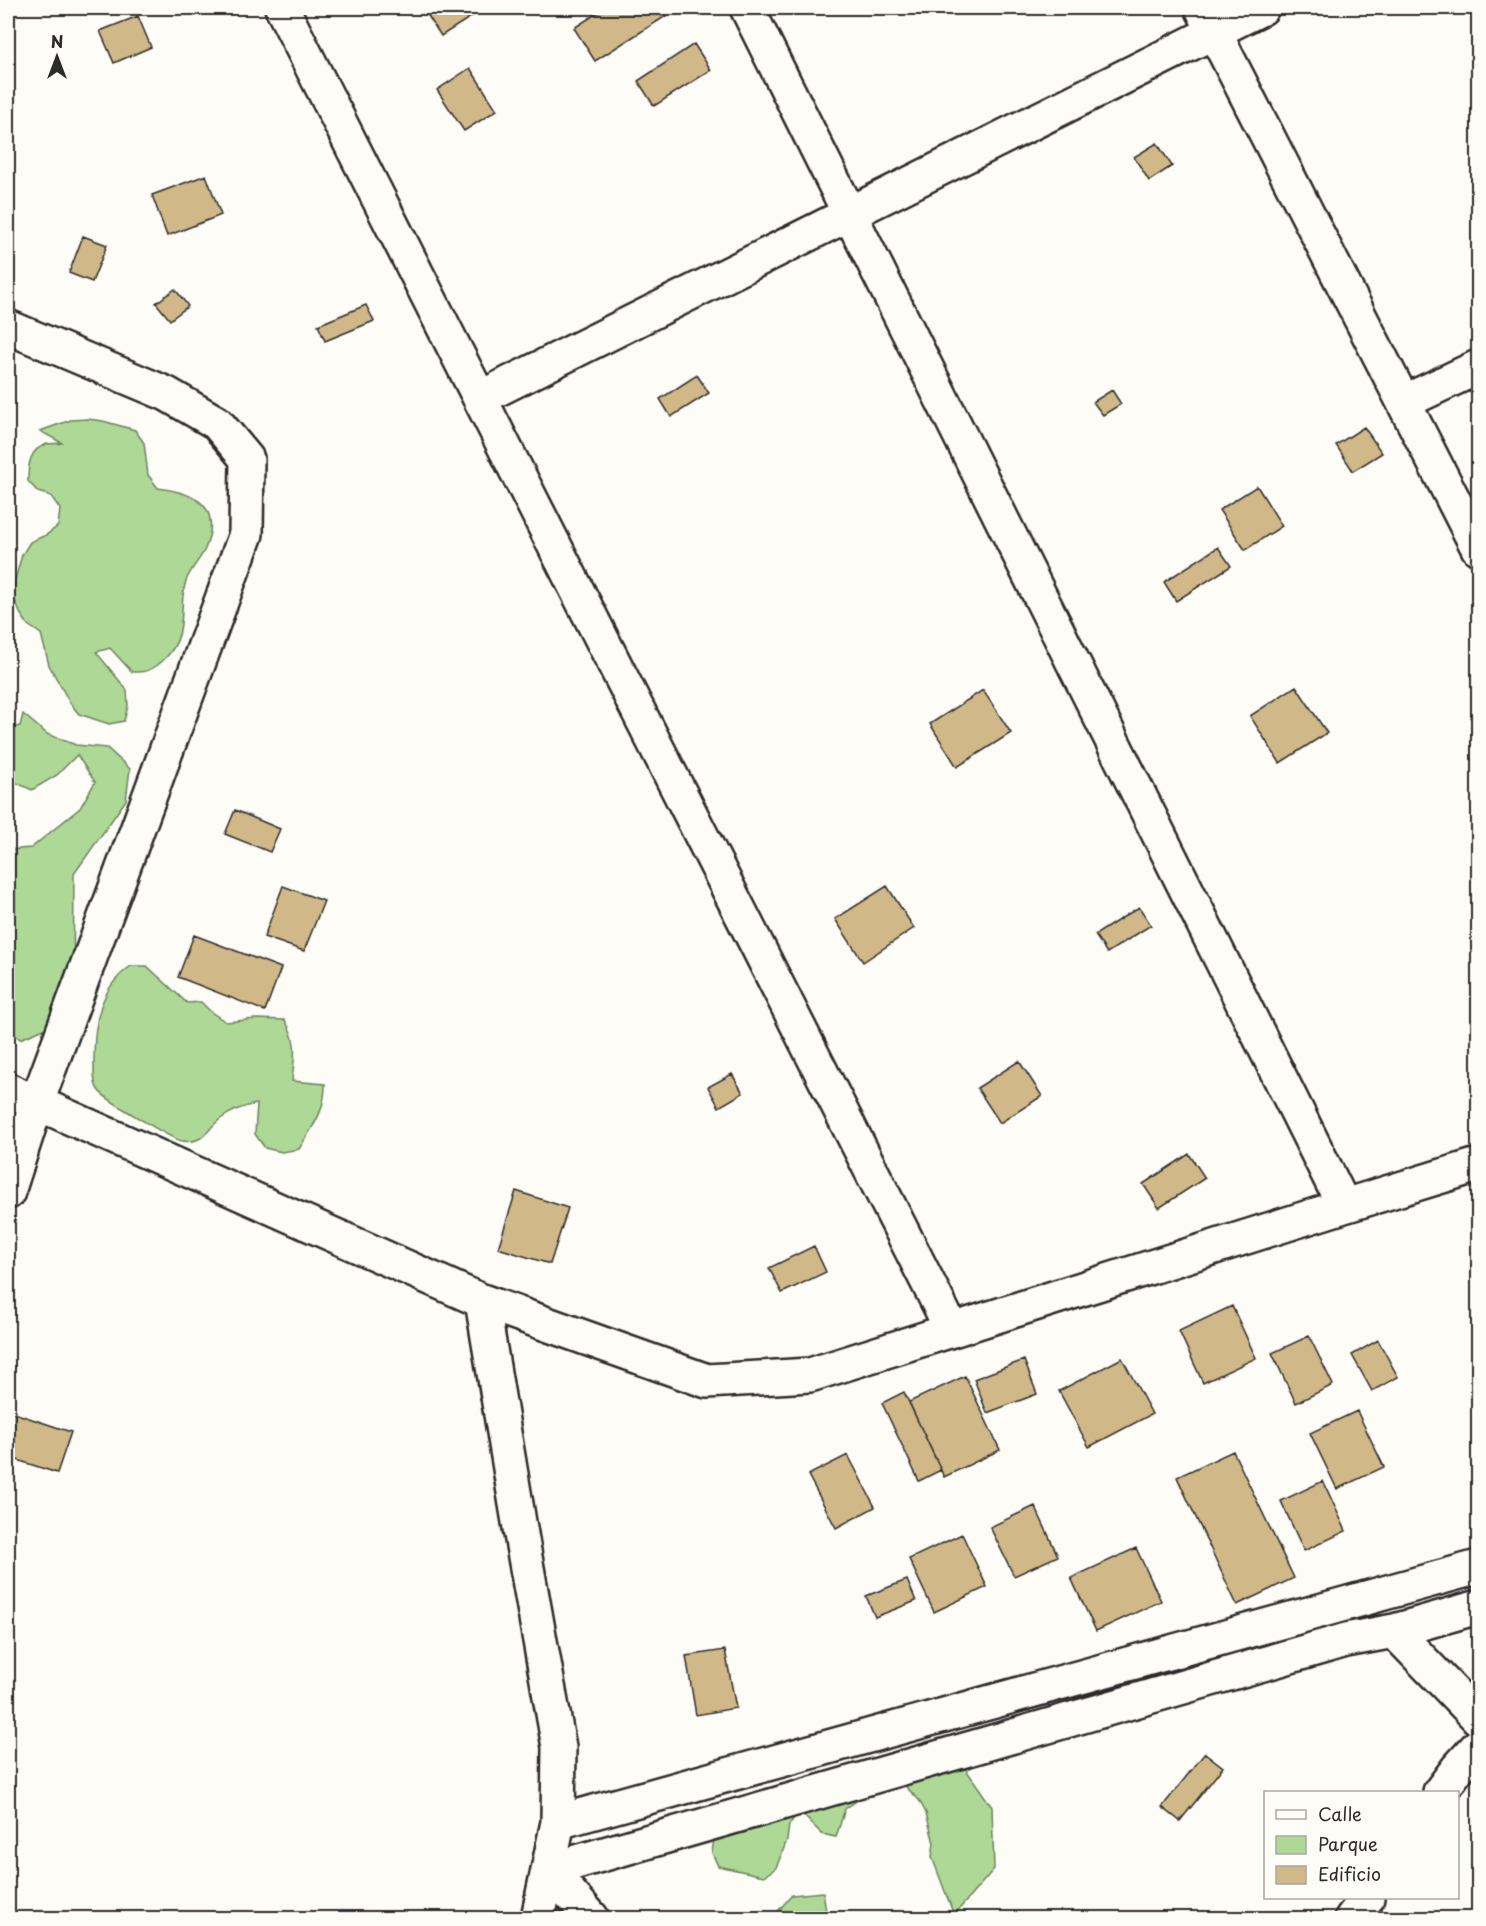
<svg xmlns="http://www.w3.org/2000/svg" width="1486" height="1926" font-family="'Playpen Sans',sans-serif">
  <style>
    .green { fill: #aed896; stroke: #6c8260; stroke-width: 1.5 }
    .building { fill: #d1b888; stroke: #2b2b2b; stroke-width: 1.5 }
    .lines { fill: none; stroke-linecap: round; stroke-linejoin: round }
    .street-casing { stroke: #2b2b2b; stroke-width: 38 }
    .street { stroke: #fdfcf7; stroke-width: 33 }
  </style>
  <rect width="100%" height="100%" fill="#fdfcf7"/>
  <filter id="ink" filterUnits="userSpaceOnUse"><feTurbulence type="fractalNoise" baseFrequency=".0167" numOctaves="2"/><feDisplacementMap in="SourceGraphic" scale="12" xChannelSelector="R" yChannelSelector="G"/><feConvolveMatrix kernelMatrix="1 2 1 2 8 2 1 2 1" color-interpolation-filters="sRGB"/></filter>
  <g filter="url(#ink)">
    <path class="green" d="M88 419 103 421 135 430 144 443 148 475 158 488C195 493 223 505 205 549 200 560 190 569 186 581 180 598 184 617 179 635 175 650 161 666 146 671 142 672 136 672 132 672L110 648 96 652 127 690 128 706 124 721 109 724 79 714 70 703 49 665 41 634 28 625 20 613 14 598V583L22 555 30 542 46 535 58 526 60 509 51 496 38 492 28 481C28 466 29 449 47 444 51 443 58 444 62 443L40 431 71 420Z
      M23 714 47 734 76 745 107 748 130 769 126 800 74 874 73 1000 54 1025 20 1039 8 1028V984L13 962 8 931V850L31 848 80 808 95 782 77 755 57 775 32 790 8 779V729L20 726Z
      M131 966H147L187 1003 201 1002 211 1012 226 1022 256 1019 285 1020C299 1045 294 1055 292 1081L325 1084C325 1113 313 1125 299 1149L282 1152 265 1148 255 1134 257 1104C243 1106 231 1111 219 1120 206 1131 203 1144 182 1141 173 1140 105 1099 99 1091 93 1084 94 1070 94 1060 94 1024 99 988 131 966Z
      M956 1755 992 1807 994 1869 954 1915 932 1857 934 1843 926 1813 919 1800 898 1779 884 1782 845 1809 836 1837 822 1834 799 1811 789 1825 787 1840 776 1868 764 1876 718 1866 712 1853 714 1838Z
      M823 1892 827 1918H772L792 1895Z"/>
    <path class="building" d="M431 8H485L441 36 425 11Z
      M605 8H661L666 16 595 61 574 28Z
      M138 16 151 47 114 63 100 31Z
      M694 44 711 70 654 106 638 81Z
      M470 68 497 110 464 131 437 90Z
      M1157 143 1172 166 1149 181 1134 157Z
      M206 175 221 215 167 236 152 195Z
      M83 236 107 245 92 282 69 273Z
      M175 289 188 306 170 320 156 303Z
      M366 305 374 321 325 341 318 325Z
      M697 375 709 393 671 417 660 399Z
      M1112 390 1121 404 1103 415 1093 402Z
      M1364 427 1382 453 1353 471 1336 445Z
      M1257 486 1282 526 1245 550 1219 510Z
      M1218 547 1231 566 1176 601 1164 582Z
      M1296 686 1327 733 1280 763 1250 716Z
      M983 690 1011 733 957 767 930 724Z
      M235 810 280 829 270 852 225 834Z
      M283 886 324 901 304 951 264 937Z
      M887 886 914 928 863 962 835 919Z
      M1139 907 1151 925 1107 953 1095 935Z
      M194 935 281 968 265 1011 178 977Z
      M1019 1061 1042 1096 1000 1123 977 1088Z
      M732 1074 743 1093 719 1107 708 1087Z
      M1189 1154 1205 1178 1159 1208 1143 1184Z
      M516 1191 568 1208 550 1264 498 1248Z
      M814 1246 826 1272 782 1293 769 1268Z
      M1232 1306 1256 1358 1203 1383 1179 1331Z
      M1309 1336 1333 1385 1296 1403 1272 1353Z
      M1378 1340 1398 1377 1372 1391 1352 1355Z
      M1122 1358 1152 1414 1089 1447 1059 1391Z
      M1024 1360 1037 1394 987 1413 974 1379Z
      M965 1376 1000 1450 944 1477 909 1402Z
      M904 1392 941 1470 919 1481 882 1403Z
      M8 1411 71 1432 57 1473 8 1457Z
      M1357 1411 1384 1467 1337 1489 1310 1433Z
      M1233 1451 1294 1578 1237 1605 1177 1477Z
      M848 1455 875 1507 836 1528 808 1475Z
      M1323 1481 1346 1531 1304 1551 1281 1501Z
      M1035 1506 1058 1556 1014 1576 990 1527Z
      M962 1534 987 1587 934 1612 909 1559Z
      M1136 1548 1161 1601 1096 1631 1071 1578Z
      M907 1580 916 1601 875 1617 866 1596Z
      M725 1650 736 1708 696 1715 686 1656Z
      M1205 1753 1223 1767 1180 1821 1162 1807Z"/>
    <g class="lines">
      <g class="street-casing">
        <path id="street" d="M282 8 952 1330
          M747 8 1344 1206
          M1202 8 1478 548
          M8 327 167 394 217 423 247 459 246 534 37 1102 8 1192
          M480 398 1262 8
          M1404 402 1478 367
          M8 1090 482 1301 707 1381 810 1375 1344 1206 1478 1165
          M482 1301 522 1540 559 1747 558 1822 538 1918
          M1394 1631 1478 1718
          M1440 1792 1458 1768 1478 1746
          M558 1822 1478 1567
          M592 1918 549 1870 1346 1640 1394 1631 1478 1607
          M1352 1918 1367 1898"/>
      </g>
      <use href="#street" class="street"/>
    </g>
  </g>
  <rect width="1486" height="1926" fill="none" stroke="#fdfcf7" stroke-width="30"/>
  <rect x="15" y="15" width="1456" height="1896" fill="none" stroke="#2b2b2b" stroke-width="2" filter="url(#ink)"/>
  <rect x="1264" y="1791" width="195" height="108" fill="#fdfcf7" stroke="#a9a8a5" stroke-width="1.5"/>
  <rect x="1276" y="1810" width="30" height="9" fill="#fdfcf7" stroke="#a9a8a5" stroke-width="1.5"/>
  <text x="1318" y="1821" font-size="18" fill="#2b2b2b">Calle</text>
  <rect x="1276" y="1836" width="30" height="18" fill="#aed896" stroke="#a9a8a5" stroke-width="1.5"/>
  <text x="1318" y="1851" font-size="18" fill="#2b2b2b">Parque</text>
  <rect x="1276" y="1866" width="30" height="18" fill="#d1b888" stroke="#a9a8a5" stroke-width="1.5"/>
  <text x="1318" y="1881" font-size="18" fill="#2b2b2b">Edificio</text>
  <g transform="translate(57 57)" stroke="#fdfcf7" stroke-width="4.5" paint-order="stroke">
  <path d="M0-4.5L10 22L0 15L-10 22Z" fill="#2b2b2b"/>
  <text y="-9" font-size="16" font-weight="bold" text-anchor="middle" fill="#2b2b2b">N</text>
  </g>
</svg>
